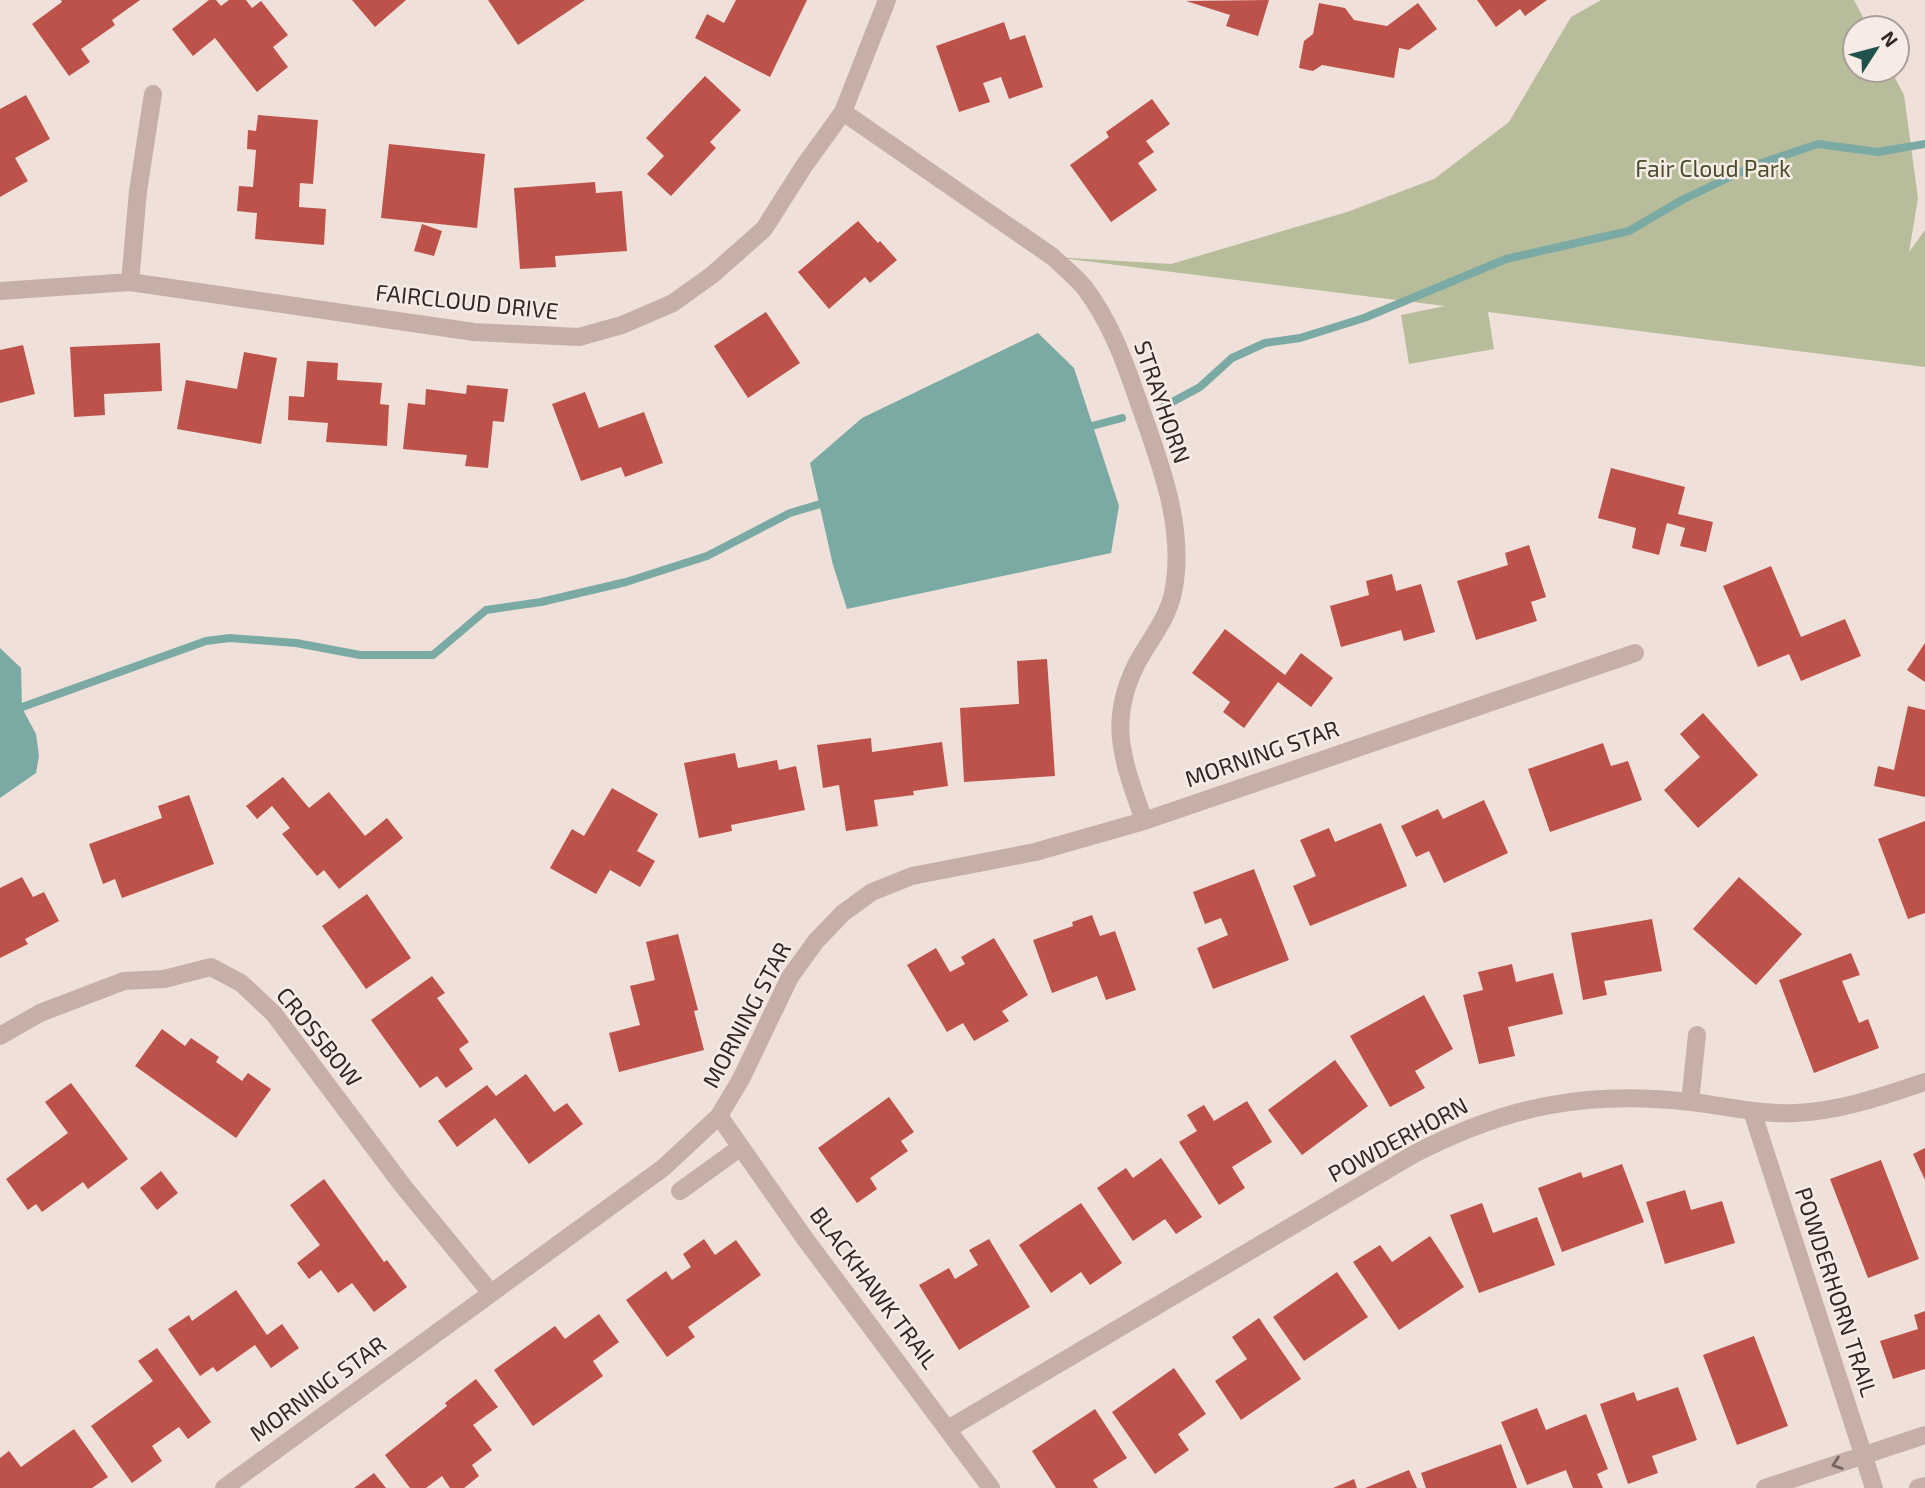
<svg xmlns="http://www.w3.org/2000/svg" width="1925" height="1488" font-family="'Exo 2',sans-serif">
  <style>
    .green { fill: #b7bd9b }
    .water { fill: #7baaa4 }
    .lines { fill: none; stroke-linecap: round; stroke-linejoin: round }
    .stream { stroke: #7baaa4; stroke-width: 8 }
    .building { fill: #bd524a }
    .minor { stroke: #c6afa7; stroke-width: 18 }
    .oneway { stroke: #756561 }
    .labels { text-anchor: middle; stroke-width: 5; stroke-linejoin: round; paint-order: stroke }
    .park-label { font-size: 23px; fill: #494f2c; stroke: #f7ece5 }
    .street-label { font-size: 23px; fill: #332827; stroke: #f7ece5 }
  </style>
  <rect width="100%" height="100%" fill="#efe1da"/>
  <path class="green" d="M1601 0H1854L1869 28H1855V70H1891L1904 95 1918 198 1909 252 1925 230V367L1488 312 1494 349 1409 364 1401 315 1445 306 1053 257 1171 264 1347 212 1434 179 1509 122 1571 17Z"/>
  <path class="water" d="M1038 333 1074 368 1119 506 1111 553 847 609 833 565 810 463 862 418Z
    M0 648 21 668 22 708 36 734 39 756 36 773 0 798Z"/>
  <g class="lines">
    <path class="stream" d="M1163 407 1200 387 1232 358 1265 343 1300 338 1364 318 1506 259 1629 231 1682 200 1755 165 1818 144 1878 152 1925 144
      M1084 428 1122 418
      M0 715 206 641 230 638 296 643 360 655H433L486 610 541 602 626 582 707 556 790 513 827 502"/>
  </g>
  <path class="building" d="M61 0H140L112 20 115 25 81 49 90 62 69 76 32 24 62 2Z
    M209 0H216L221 6 229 0H246L252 8 261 1 288 35 273 47 288 67 257 92 215 38 193 56 172 29Z
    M352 0H406L375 27Z
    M488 0H585L518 45Z
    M736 0H807L770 77 695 38 707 14 724 23Z
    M1269 0 1258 36 1226 26 1230 15 1186 1Z
    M1477 0H1547L1525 16 1520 9 1496 27Z
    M1319 3 1345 8 1354 20 1387 26 1418 3 1437 29 1409 50 1399 48 1394 78 1322 65 1313 71 1299 68 1304 41 1313 34Z
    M1004 22 1010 40 1025 35 1043 87 1009 99 1001 77 983 83 990 102 959 112 936 46Z
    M705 76 741 110 710 142 716 148 671 196 647 174 664 156 646 138Z
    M26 95 50 139 15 158 28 181 0 197V109Z
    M1152 99 1170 124 1146 141 1154 152 1138 163 1157 190 1111 222 1070 165 1109 137 1106 132Z
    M258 115 318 120 313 184 300 183 299 207 326 209 324 245 255 239 257 213 237 211 239 186 253 187 256 150 247 149 248 130 256 131Z
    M389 144 485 154 477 228 381 218Z
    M595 182 596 193 622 191 627 251 555 256 556 267 520 269 514 188Z
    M858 221 878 243 880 241 897 260 870 283 865 277 829 309 798 272Z
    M422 224 442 231 434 256 414 251Z
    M766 312 800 363 748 398 714 346Z
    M160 343 162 391 104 394 105 415 74 417 70 347Z
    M23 345 35 394 0 403V350Z
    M244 352 277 358 261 444 177 429 186 380 237 389Z
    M307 361 338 363 337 380 382 383 380 404 389 405 387 446 326 442 328 423 288 420 289 396 304 397Z
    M467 385 508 389 504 422 493 421 488 468 465 466 467 455 403 449 408 403 425 405 426 389 466 394Z
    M585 392 599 428 644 412 663 463 625 477 621 467 581 481 552 404Z
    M1611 468 1685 487 1678 514 1713 522 1706 552 1680 546 1685 528 1667 523 1659 555 1632 548 1636 528 1598 518Z
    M1529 545 1546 597 1531 602 1537 621 1476 640 1457 581 1508 565 1505 553Z
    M1771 566 1801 637 1845 619 1861 656 1801 681 1789 654 1758 667 1723 586Z
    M1392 574 1396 591 1421 584 1435 632 1404 641 1401 630 1341 647 1330 606 1369 595 1366 581Z
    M1225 629 1285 675 1301 653 1333 678 1311 707 1278 682 1244 728 1223 712 1230 702 1192 673Z
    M1925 643V682L1907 670Z
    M1047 659 1055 776 964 782 960 708 1019 704 1017 661Z
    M1908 706 1925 710V797L1874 786 1878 766 1894 770Z
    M1703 713 1758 775 1698 828 1664 790 1700 757 1680 734Z
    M871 738 872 752 942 742 948 786 913 791 914 795 874 800 878 826 846 831 839 785 823 788 817 745Z
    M1603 743 1611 766 1628 761 1642 800 1550 832 1528 769Z
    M735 753 738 768 777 760 779 770 796 766 805 810 731 825 732 831 699 838 684 763Z
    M283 777 309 808 329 792 365 836 387 818 403 838 339 889 324 870 317 876 282 834 290 828 272 806 257 819 246 806Z
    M612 788 658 814 637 851 655 861 640 887 610 870 596 894 550 868 572 829 584 836Z
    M189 795 214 864 122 898 115 879 103 884 89 844 162 818 158 806Z
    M1484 800 1508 853 1444 883 1429 851 1416 857 1401 826 1438 809 1443 819Z
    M1925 821V913L1908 919 1878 839Z
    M1381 823 1407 886 1310 926 1293 886 1316 876 1300 840 1329 828 1335 842Z
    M1254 869 1289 960 1213 989 1197 948 1228 935 1221 918 1205 924 1193 892Z
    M22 877 33 897 44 892 59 921 25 939 28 944 0 958V888Z
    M1739 877 1802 934 1756 985 1693 929Z
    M367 894 411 958 366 989 322 926Z
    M1092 915 1100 936 1115 931 1136 990 1106 1000 1097 976 1052 993 1033 940 1073 926 1072 922Z
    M1652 919 1662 971 1604 981 1607 995 1583 1000 1571 933Z
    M678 934 698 1010 694 1011 704 1050 619 1072 609 1033 640 1025 630 986 655 980 646 942Z
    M994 938 1028 995 1002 1011 1009 1021 974 1041 963 1023 947 1032 907 965 936 948 950 972 965 964 961 957Z
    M1851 953 1860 975 1842 981 1859 1023 1868 1019 1879 1048 1814 1073 1779 980Z
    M1512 964 1516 982 1553 973 1563 1014 1508 1027 1515 1056 1479 1064 1463 995 1483 990 1478 972Z
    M432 976 445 993 437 998 469 1042 459 1049 473 1069 446 1088 437 1076 420 1088 371 1020Z
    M1424 995 1453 1049 1415 1071 1425 1088 1390 1107 1350 1036Z
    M162 1029 185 1046 191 1038 219 1057 216 1062 242 1081 248 1073 271 1089 236 1138 135 1066Z
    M1335 1060 1368 1106 1302 1155 1268 1110Z
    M526 1074 554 1112 567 1103 583 1124 529 1164 495 1118 457 1147 438 1121 487 1085 496 1096Z
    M71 1083 128 1159 88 1189 83 1182 42 1212 36 1204 28 1210 6 1179 68 1133 45 1102Z
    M889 1097 914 1132 901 1141 908 1151 870 1178 877 1189 857 1203 818 1148Z
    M1247 1101 1272 1142 1232 1167 1245 1188 1219 1205 1179 1142 1197 1131 1187 1115 1204 1105 1214 1121Z
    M1925 1148V1180L1913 1154Z
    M1161 1158 1202 1217 1176 1234 1165 1219 1133 1241 1097 1188 1126 1168 1133 1178Z
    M1881 1160 1919 1259 1868 1278 1830 1179Z
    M1622 1164 1644 1222 1562 1252 1538 1188 1581 1172 1583 1178Z
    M161 1171 178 1193 157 1210 140 1188Z
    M324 1179 384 1262 387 1260 407 1287 374 1312 352 1283 338 1293 321 1270 309 1279 297 1263 320 1245 290 1205Z
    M1685 1190 1691 1210 1722 1201 1735 1243 1665 1264 1646 1202Z
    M1081 1203 1122 1263 1090 1285 1081 1272 1051 1293 1019 1245Z
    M1482 1203 1493 1233 1537 1217 1555 1265 1479 1293 1450 1215Z
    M1430 1236 1464 1287 1399 1330 1353 1262 1380 1245 1392 1262Z
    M704 1239 715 1255 736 1240 761 1275 688 1327 695 1337 667 1357 626 1300 666 1271 672 1280 691 1267 683 1254Z
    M989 1239 1030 1307 959 1350 919 1285 949 1268 955 1279 978 1265 969 1250Z
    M1337 1272 1368 1317 1304 1361 1273 1317Z
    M236 1290 267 1335 282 1324 299 1348 271 1368 255 1345 217 1372 213 1367 200 1376 168 1329 189 1315 192 1321Z
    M1925 1311V1369L1893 1379 1880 1341 1918 1329 1914 1315Z
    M599 1314 619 1342 593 1361 603 1376 533 1426 494 1370 555 1326 565 1339Z
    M1259 1318 1301 1379 1241 1420 1215 1381 1247 1359 1232 1337Z
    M1754 1336 1788 1426 1737 1445 1703 1355Z
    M157 1348 211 1422 188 1439 179 1427 152 1446 162 1461 132 1483 91 1426 153 1381 138 1361Z
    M1174 1368 1206 1414 1178 1434 1189 1450 1155 1474 1112 1412Z
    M476 1379 498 1407 473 1425 492 1450 472 1465 479 1476 464 1488H450L442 1476 426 1488H410L385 1455 447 1406 445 1403Z
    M1678 1387 1697 1440 1652 1456 1658 1473 1628 1484 1600 1404 1634 1392 1637 1401Z
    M1537 1408 1546 1430 1586 1414 1608 1469 1597 1474 1603 1488H1573L1566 1470 1527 1485 1501 1422Z
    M1095 1409 1127 1458 1093 1480 1098 1488H1056L1032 1451Z
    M74 1429 108 1477 92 1488H0V1458L9 1451 21 1467Z
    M1501 1444 1517 1488H1426L1421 1473Z
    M1409 1470 1417 1488H1365Z
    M374 1473 386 1488H354Z
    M1354 1479 1357 1488H1333Z"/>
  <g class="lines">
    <path class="minor" d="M843 112 1053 257C1063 267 1075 276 1084 287 1111 322 1126 365 1140 406 1161 465 1186 530 1173 593 1167 620 1150 639 1137 663 1106 724 1124 762 1144 821
      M130 282 138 191 153 94
      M0 291 130 282 474 332 579 337 622 325 673 303 712 275 764 229 804 166 843 112 887 0
      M0 1036 40 1013 124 981 164 979 211 967 241 983 274 1014 403 1186 491 1293
      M1690 1102 1697 1035
      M1752 1111 1874 1488
      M719 1116 803 1236 991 1488
      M680 1191 741 1147
      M948 1429 1414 1154C1507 1106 1586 1090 1691 1102 1726 1106 1761 1115 1796 1113 1841 1111 1883 1096 1925 1082
      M224 1488 663 1168 719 1116 741 1079 790 977 816 941 843 913 872 892 912 876 1035 852 1144 821 1635 653
      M1765 1488 1925 1435
      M1918 1488 1925 1486"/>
  </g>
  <defs><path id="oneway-chevron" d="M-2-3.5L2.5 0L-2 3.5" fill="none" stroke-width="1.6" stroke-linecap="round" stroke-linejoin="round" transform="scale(1.75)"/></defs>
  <use class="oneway" href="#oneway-chevron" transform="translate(1837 1464) rotate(161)"/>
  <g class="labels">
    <g class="park-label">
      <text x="1713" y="177">Fair Cloud Park</text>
    </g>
    <g class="street-label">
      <text transform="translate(467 302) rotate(6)" y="8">FAIRCLOUD DRIVE</text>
      <text transform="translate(1162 402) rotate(71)" y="8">STRAYHORN</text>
      <text transform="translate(1262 754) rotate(-19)" y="8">MORNING STAR</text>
      <text transform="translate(747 1015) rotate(-62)" y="8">MORNING STAR</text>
      <text transform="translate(319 1037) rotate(51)" y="8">CROSSBOW</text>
      <text transform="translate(1398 1140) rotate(-28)" y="8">POWDERHORN</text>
      <text transform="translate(874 1288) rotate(53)" y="8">BLACKHAWK TRAIL</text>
      <text transform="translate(1836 1292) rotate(72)" y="8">POWDERHORN TRAIL</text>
      <text transform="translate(318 1389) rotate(-36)" y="8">MORNING STAR</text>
    </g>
  </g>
  <g transform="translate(1876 49) rotate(54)"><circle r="33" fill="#f7ece5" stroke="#a99e99" stroke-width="2"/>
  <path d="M0-5L12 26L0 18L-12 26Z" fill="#20514c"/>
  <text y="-10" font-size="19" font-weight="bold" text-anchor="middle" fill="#332827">N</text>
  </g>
</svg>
